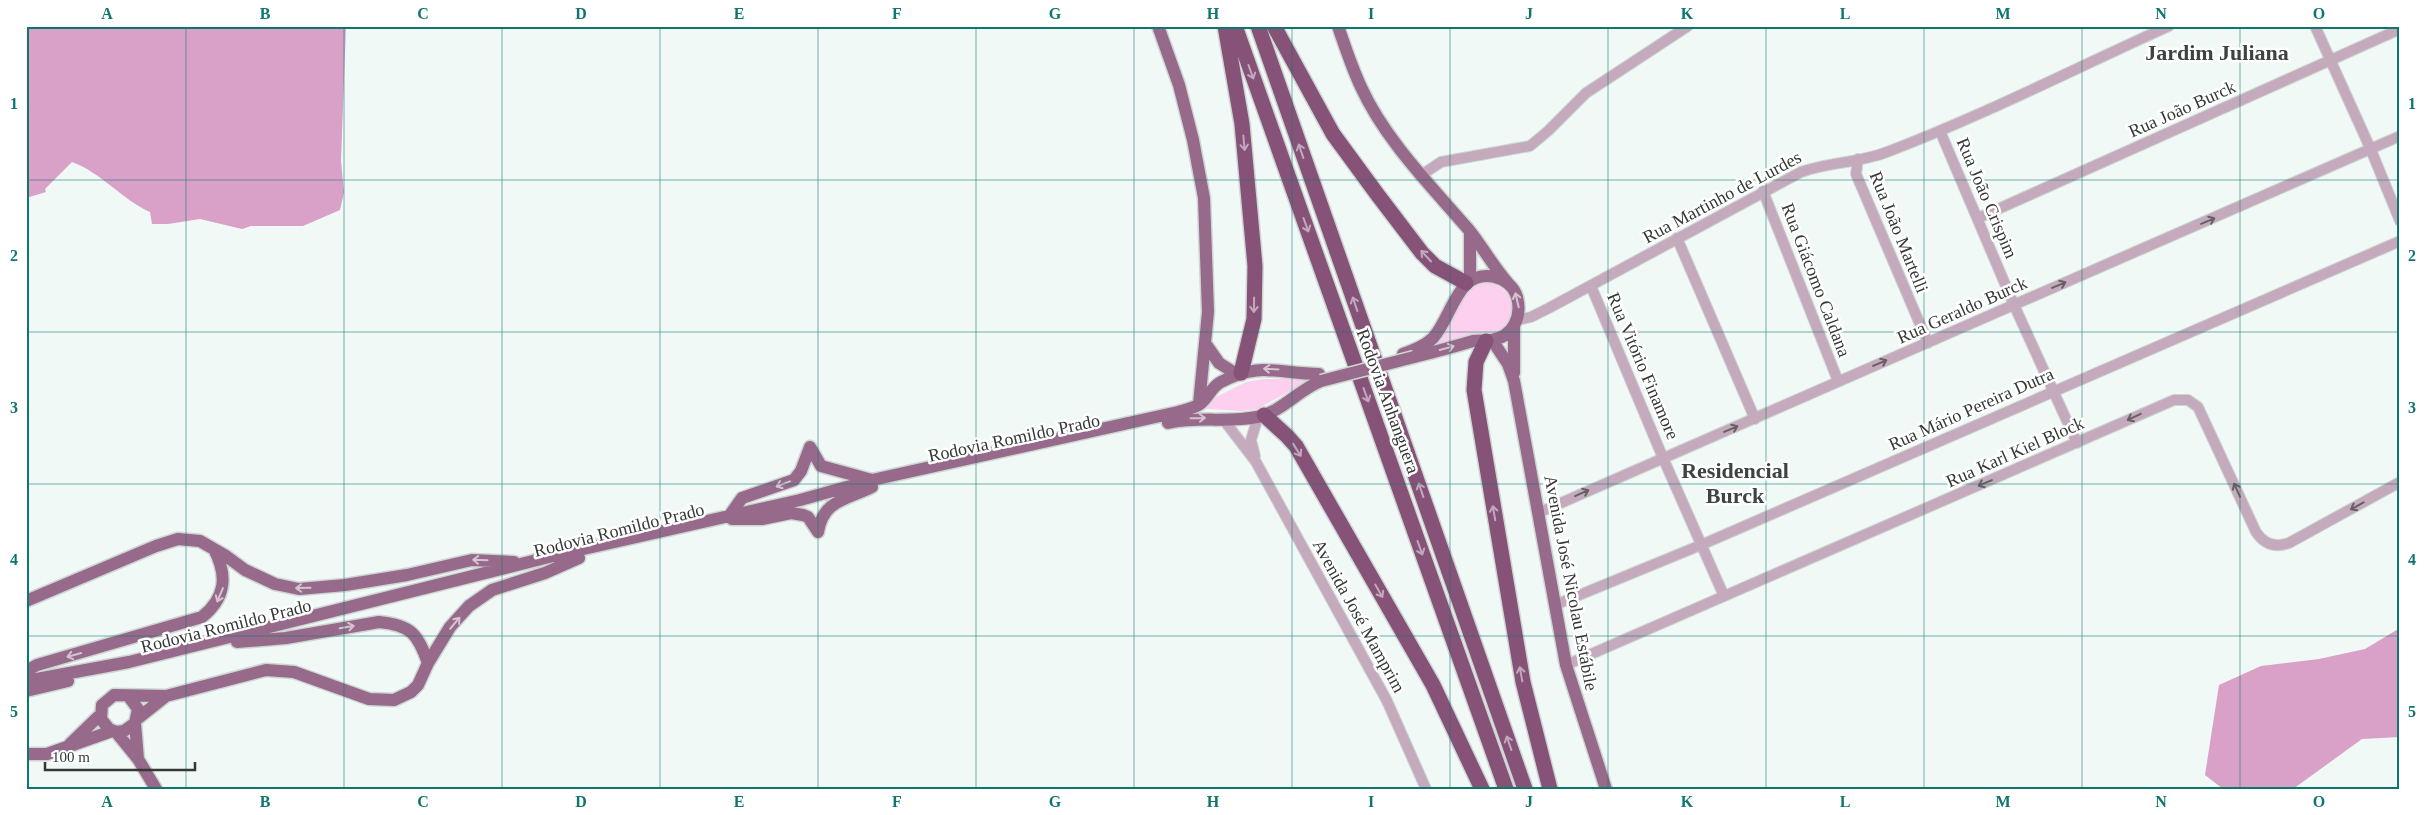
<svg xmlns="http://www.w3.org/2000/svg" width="2426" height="815" font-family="Georgia,serif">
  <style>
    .green { fill: #fdd0f0 }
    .forest { fill: #d9a0c8 }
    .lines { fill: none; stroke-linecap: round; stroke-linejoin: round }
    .minor-casing { stroke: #ced6d3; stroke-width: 12 }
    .major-casing { stroke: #ced6d3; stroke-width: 15 }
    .highway-casing { stroke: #ced6d3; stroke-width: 18 }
    .minor { stroke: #c4aabc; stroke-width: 10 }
    .major { stroke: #97698a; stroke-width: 12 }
    .highway { stroke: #865278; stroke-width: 15 }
    .major-bridge-casing { stroke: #ced6d3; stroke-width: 15; stroke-linecap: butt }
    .major-bridge { stroke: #97698a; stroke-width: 12 }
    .oneway { stroke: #c2a8bc }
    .oneway2 { stroke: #666065 }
    .oneway3 { stroke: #d5c3d0 }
    .grid { fill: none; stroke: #0f766e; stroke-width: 1; stroke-opacity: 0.55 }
    .labels { text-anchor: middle; stroke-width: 5; stroke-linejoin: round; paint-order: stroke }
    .street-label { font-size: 18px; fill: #343836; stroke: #fff }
    .district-label { font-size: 22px; font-weight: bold; fill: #3c4340; stroke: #fff }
    .neatline { fill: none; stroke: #0f766e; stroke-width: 2 }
    .grid-label { font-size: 16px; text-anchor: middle; font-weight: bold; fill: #0f766e }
  </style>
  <rect width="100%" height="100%" fill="#f0f9f5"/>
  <path class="green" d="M1489 282C1514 289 1520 315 1500 332L1422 352 1472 286Z
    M1263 379H1313L1257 409 1241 411 1194 408 1246 382Z"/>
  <path class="forest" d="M26 26H346L341 161 344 192 340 210 303 226H251L242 229 200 219 168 224H152L150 212C121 199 102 173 72 162L45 189 46 192 26 198Z
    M2400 628V737L2362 739 2293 789H2223L2205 775 2219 685 2261 666 2319 659 2365 649Z"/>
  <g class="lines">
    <g class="minor-casing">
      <path id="minor" d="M2315 26 2371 150 2400 221
        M1940 131 2014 305 2077 443
        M1858 159 1856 174 1928 343
        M1420 176 1441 162 1530 146 1548 131 1586 93 1688 26
        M1763 191 1838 381
        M1978 218 2400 29
        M1677 238 1755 419
        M1591 286 1663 458 1724 596
        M1517 320 1531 317 1549 308 1801 172C1829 162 1859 163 1887 152 1982 116 2076 68 2169 26
        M1223 419 1256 462 1387 701 1426 789
        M1255 456 1251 440 1258 417
        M1538 513 2400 136
        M1555 605 1701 545 2400 241
        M1566 665 2174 400H2188L2198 407 2256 532C2264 544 2275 548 2289 543L2400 482"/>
    </g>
    <g class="major-casing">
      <path id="major" d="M1158 26 1179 85 1193 140 1204 198 1208 312 1199 404
        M1338 26C1345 47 1352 68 1361 87 1385 140 1432 187 1469 230 1482 246 1493 266 1507 282
        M1470 280V232
        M1514 327V373
        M1492 340 1508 364 1514 381 1566 665 1606 789
        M1205 343 1219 363 1238 375
        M1403 354C1414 350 1425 346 1433 338 1453 316 1457 268 1495 277 1505 279 1514 287 1517 297 1522 316 1514 336 1492 340 1486 341 1480 340 1473 341 1453 347 1434 352 1414 357
        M1168 423C1199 416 1228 423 1257 417 1282 412 1298 390 1321 381
        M810 447 821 466 872 480
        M730 515 742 498 794 480 801 471 810 447
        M732 519H762L791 513 803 515 808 517 818 532
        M818 532C823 500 846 500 872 487
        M26 601 156 546 178 539 200 541 226 556 245 570 275 584 299 589 345 585 407 575 472 560 514 562
        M237 642 286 638 379 622C411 625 418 634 428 663
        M26 671 37 665 202 617C226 598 228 576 214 549
        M26 681 129 662 557 555 800 500 872 480 1178 412C1185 410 1194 408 1200 404 1208 398 1212 386 1221 382 1259 361 1280 374 1319 374
        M26 691 68 681
        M129 697 138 709 135 723 124 731 116 732 109 729 101 719 102 705 114 695 166 696 266 670 294 672 369 699 394 700 411 692 418 685 428 663 450 627 469 606 492 590 545 573 579 558
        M137 719 166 696
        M135 723 138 759
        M116 732 138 759 156 789
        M70 744 100 715
        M26 754H47L112 731"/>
    </g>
    <g class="highway-casing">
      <path id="highway" d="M1225 26 1242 124 1255 266 1254 319 1241 373
        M1235 26 1506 789
        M1258 26 1525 789
        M1274 26 1333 134 1377 194 1422 253 1435 266 1466 283
        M1486 341 1476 362 1474 390 1523 682 1550 789
        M1264 415 1287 436 1296 446 1433 685 1482 789"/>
    </g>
    <use href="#minor" class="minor"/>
    <use href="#major" class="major"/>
    <use href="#highway" class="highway"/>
    <g class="major-bridge-casing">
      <path id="major-bridge" d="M1321 381 1414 357"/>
    </g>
    <use href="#major-bridge" class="major-bridge"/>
  </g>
  <defs><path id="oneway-shaft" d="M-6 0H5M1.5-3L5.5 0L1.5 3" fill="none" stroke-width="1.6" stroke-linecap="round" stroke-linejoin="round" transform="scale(1.25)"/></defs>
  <g class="oneway">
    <use href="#oneway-shaft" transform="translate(1251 72) rotate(70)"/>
    <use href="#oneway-shaft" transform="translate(1244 143) rotate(85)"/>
    <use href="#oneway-shaft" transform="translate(1301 151) rotate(-109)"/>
    <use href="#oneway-shaft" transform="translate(1306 225) rotate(70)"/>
    <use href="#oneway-shaft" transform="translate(1426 256) rotate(-133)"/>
    <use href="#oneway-shaft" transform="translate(1355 304) rotate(-109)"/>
    <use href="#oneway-shaft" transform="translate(1254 305) rotate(91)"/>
    <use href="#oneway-shaft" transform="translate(1366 395) rotate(70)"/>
    <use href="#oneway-shaft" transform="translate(1297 450) rotate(58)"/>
    <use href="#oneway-shaft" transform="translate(1421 490) rotate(-109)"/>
    <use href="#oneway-shaft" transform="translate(1494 513) rotate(-100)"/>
    <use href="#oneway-shaft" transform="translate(1420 548) rotate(70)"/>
    <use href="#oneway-shaft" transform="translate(1379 591) rotate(60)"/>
    <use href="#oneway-shaft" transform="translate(1521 674) rotate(-100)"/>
    <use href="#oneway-shaft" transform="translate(1509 743) rotate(-109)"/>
  </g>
  <g class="oneway2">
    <use href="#oneway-shaft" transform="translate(2208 221) rotate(-23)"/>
    <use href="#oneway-shaft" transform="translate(2059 285) rotate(-23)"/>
    <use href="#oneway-shaft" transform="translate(1880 363) rotate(-23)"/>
    <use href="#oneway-shaft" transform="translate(2134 417) rotate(155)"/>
    <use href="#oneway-shaft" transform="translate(1731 429) rotate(-23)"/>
    <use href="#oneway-shaft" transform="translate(1985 483) rotate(157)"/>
    <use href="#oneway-shaft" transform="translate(2237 490) rotate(-114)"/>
    <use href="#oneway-shaft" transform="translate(1582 493) rotate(-24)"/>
    <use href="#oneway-shaft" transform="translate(2357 506) rotate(151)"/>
  </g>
  <g class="oneway3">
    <use href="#oneway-shaft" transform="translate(1517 300) rotate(-103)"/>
    <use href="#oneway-shaft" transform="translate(1447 348) rotate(-15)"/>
    <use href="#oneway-shaft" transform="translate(1271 369) rotate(-177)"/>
    <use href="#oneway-shaft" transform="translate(1198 418) rotate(-1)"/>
    <use href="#oneway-shaft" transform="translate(783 484) rotate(159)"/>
    <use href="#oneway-shaft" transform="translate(480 560) rotate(-178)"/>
    <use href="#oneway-shaft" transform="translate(303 588) rotate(179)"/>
    <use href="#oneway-shaft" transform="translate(220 595) rotate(113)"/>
    <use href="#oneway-shaft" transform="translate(455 623) rotate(-50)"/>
    <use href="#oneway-shaft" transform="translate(347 627) rotate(-10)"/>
    <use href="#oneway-shaft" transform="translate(74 655) rotate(164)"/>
  </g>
  <path class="grid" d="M186 26V789M344 26V789M502 26V789M660 26V789M818 26V789M976 26V789M1134 26V789M1292 26V789M1450 26V789M1608 26V789M1766 26V789M1924 26V789M2082 26V789M2240 26V789M26 180H2400M26 332H2400M26 484H2400M26 636H2400"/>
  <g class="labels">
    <g class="street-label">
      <text transform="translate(2182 109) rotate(-24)" y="6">Rua João Burck</text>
      <text transform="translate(1722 197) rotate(-28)" y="6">Rua Martinho de Lurdes</text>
      <text transform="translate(1987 198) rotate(67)" y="6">Rua João Crispim</text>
      <text transform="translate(1899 232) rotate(68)" y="6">Rua João Martelli</text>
      <text transform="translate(1816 280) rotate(69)" y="6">Rua Giácomo Caldana</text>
      <text transform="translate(1962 310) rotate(-24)" y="6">Rua Geraldo Burck</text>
      <text transform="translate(1643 366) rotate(67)" y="6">Rua Vitório Finamore</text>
      <text transform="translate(1388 401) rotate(70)" y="6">Rodovia Anhanguera</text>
      <text transform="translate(1971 409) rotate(-24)" y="6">Rua Mário Pereira Dutra</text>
      <text transform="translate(1014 438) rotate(-12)" y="6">Rodovia Romildo Prado</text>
      <text transform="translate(2015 452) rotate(-24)" y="6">Rua Karl Kiel Block</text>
      <text transform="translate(619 530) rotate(-14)" y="6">Rodovia Romildo Prado</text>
      <text transform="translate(1571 583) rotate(79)" y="6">Avenida José Nicolau Estábile</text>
      <text transform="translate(1359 616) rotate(61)" y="6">Avenida José Mamprim</text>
      <text transform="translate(226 626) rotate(-14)" y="6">Rodovia Romildo Prado</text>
    </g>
    <g class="district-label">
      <text x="2217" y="60">Jardim Juliana</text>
      <text x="1735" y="478">Residencial<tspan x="1735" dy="25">Burck</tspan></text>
    </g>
  </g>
  <rect width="2426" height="815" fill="none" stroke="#ffffff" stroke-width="55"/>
  <path d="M45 762v8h150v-8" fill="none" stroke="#343836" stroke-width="2.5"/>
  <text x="52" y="762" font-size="15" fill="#343836" stroke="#ffffff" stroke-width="4" paint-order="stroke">100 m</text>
  <rect x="28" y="28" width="2370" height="760" class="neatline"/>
  <g class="grid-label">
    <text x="107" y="19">A</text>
    <text x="265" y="19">B</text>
    <text x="423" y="19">C</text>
    <text x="581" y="19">D</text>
    <text x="739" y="19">E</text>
    <text x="897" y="19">F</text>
    <text x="1055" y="19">G</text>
    <text x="1213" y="19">H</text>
    <text x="1371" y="19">I</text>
    <text x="1529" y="19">J</text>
    <text x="1687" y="19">K</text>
    <text x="1845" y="19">L</text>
    <text x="2003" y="19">M</text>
    <text x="2161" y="19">N</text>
    <text x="2319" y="19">O</text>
    <text x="14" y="109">1</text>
    <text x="2412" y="109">1</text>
    <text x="14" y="261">2</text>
    <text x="2412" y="261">2</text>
    <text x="14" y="413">3</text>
    <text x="2412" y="413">3</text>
    <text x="14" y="565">4</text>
    <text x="2412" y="565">4</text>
    <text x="14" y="717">5</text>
    <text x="2412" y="717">5</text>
    <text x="107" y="807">A</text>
    <text x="265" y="807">B</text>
    <text x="423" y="807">C</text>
    <text x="581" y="807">D</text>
    <text x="739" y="807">E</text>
    <text x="897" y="807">F</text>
    <text x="1055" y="807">G</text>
    <text x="1213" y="807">H</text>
    <text x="1371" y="807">I</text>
    <text x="1529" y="807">J</text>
    <text x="1687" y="807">K</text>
    <text x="1845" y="807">L</text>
    <text x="2003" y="807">M</text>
    <text x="2161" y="807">N</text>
    <text x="2319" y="807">O</text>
  </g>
</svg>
